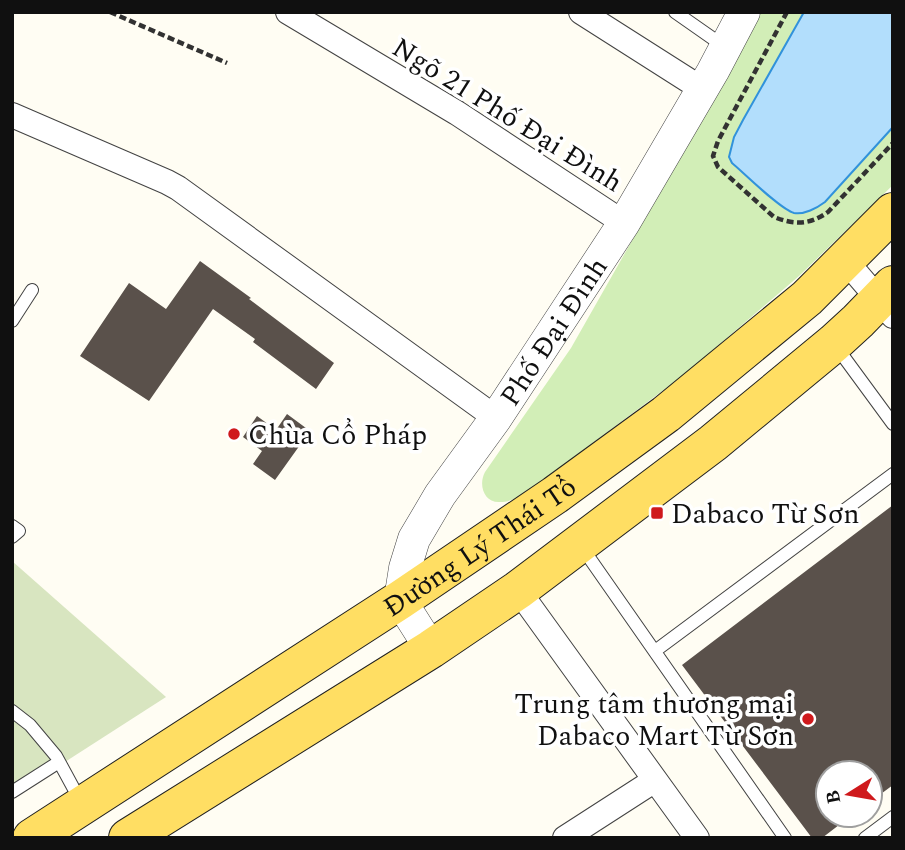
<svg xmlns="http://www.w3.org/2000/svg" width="905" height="850" font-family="Spectral,serif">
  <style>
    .green { fill: #d2eeb7 }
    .cemetery { fill: #d8e5c0 }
    .water { fill: #b2defc; stroke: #3192db; stroke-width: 2 }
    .building { fill: #5a514b }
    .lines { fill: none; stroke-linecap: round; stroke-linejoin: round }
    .service-casing { stroke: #434343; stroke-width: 14 }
    .minor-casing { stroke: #434343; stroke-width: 26 }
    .tertiary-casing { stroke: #434343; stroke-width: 33 }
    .primary-casing { stroke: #212121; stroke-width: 40 }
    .path { stroke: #323232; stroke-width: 4.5; stroke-dasharray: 7 3.5; stroke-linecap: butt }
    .service { stroke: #fff; stroke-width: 12 }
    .minor { stroke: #fff; stroke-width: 24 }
    .tertiary { stroke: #fff; stroke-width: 32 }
    .primary { stroke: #ffde63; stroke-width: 38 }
    .poi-dot { fill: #cf191c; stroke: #fff; stroke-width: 2.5 }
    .labels { text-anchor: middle; stroke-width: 7; stroke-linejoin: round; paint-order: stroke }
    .street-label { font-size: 28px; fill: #101010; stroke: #fff }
    .poi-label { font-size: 28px; fill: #101010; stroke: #fff; text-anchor: start }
  </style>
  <rect width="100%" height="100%" fill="#fffdf3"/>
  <path class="green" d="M760 12H893V185L799 276 685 374 523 495C516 498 509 502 500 502 484 503 478 485 485 472L571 348 729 70Z"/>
  <path class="cemetery" d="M12 561 166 697 12 796Z"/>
  <path class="water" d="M804 12H893V127L825 202C817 208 804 215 794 213 781 210 744 173 732 163L729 157 734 137 743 120Z"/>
  <path class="building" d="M200 261 251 298 249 299 334 363 316 389 253 342 255 339 213 309 149 401 80 356 129 283 166 309Z
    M287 414 310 431 275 480 253 464 262 451 243 437 257 416 276 430Z
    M893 505V785L870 802V773H828V815H852L822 838H812L682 665Z"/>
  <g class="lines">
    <g class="service-casing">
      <path id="service" d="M675 12 725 47
        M12 321 32 290
        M835 345 893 424
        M12 526 19 531 12 537
        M581 546 785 838
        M655 651 893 474
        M12 711 30 725 56 756 81 802
        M12 792 59 762
        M865 838 893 817"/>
    </g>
    <g class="minor-casing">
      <path id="minor" d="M288 12 457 113 624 223
        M581 12 702 89
        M12 115 167 182 178 188 496 418
        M845 260 893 316
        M518 590 697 838
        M565 838 655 780"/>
    </g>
    <g class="tertiary-casing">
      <g id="tertiary">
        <path id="s1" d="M431 649 400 600 405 568 414 539 440 495 496 418 624 223 713 71 744 12"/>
      </g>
    </g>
    <g class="primary-casing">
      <g id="primary">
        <path id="s2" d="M32 838 400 600 555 495 666 414 807 298 893 212"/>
        <path d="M128 838 431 649 518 590 713 443 834 343 858 321 893 285"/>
      </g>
    </g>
    <path class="path" d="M110 12 227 63
      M787 12 718 141 713 156 718 167 774 217C794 225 810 225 828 212L893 143"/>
    <use href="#service" class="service"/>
    <use href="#minor" class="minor"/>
    <use href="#tertiary" class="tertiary"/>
    <use href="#primary" class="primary"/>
  </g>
  <g class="poi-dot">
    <circle cx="234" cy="434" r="7"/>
    <rect x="650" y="506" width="14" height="14" rx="3.5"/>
    <circle cx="808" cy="719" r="7"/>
  </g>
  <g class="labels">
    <g class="street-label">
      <text transform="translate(508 114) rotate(32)" y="10">Ngõ 21 Phố Đại Đình</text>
      <text dy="10" stroke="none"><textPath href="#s1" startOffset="371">Phố Đại Đình</textPath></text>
      <text dy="10" stroke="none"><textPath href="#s2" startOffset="534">Đường Lý Thái Tổ</textPath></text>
    </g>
    <g class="poi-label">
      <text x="248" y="444">Chùa Cổ Pháp</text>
      <text x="671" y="523">Dabaco Từ Sơn</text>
      <text x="794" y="713" text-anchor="end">Trung tâm thương mại<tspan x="794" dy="32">Dabaco Mart Từ Sơn</tspan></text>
    </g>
  </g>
  <rect width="905" height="850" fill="none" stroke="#101010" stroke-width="28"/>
  <g transform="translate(849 794) rotate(259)"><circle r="33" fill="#ffffff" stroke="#9f9f9f" stroke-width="2"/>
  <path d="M0-5L12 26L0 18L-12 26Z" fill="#cf191c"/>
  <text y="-10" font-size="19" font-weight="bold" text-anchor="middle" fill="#101010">B</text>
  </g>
</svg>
